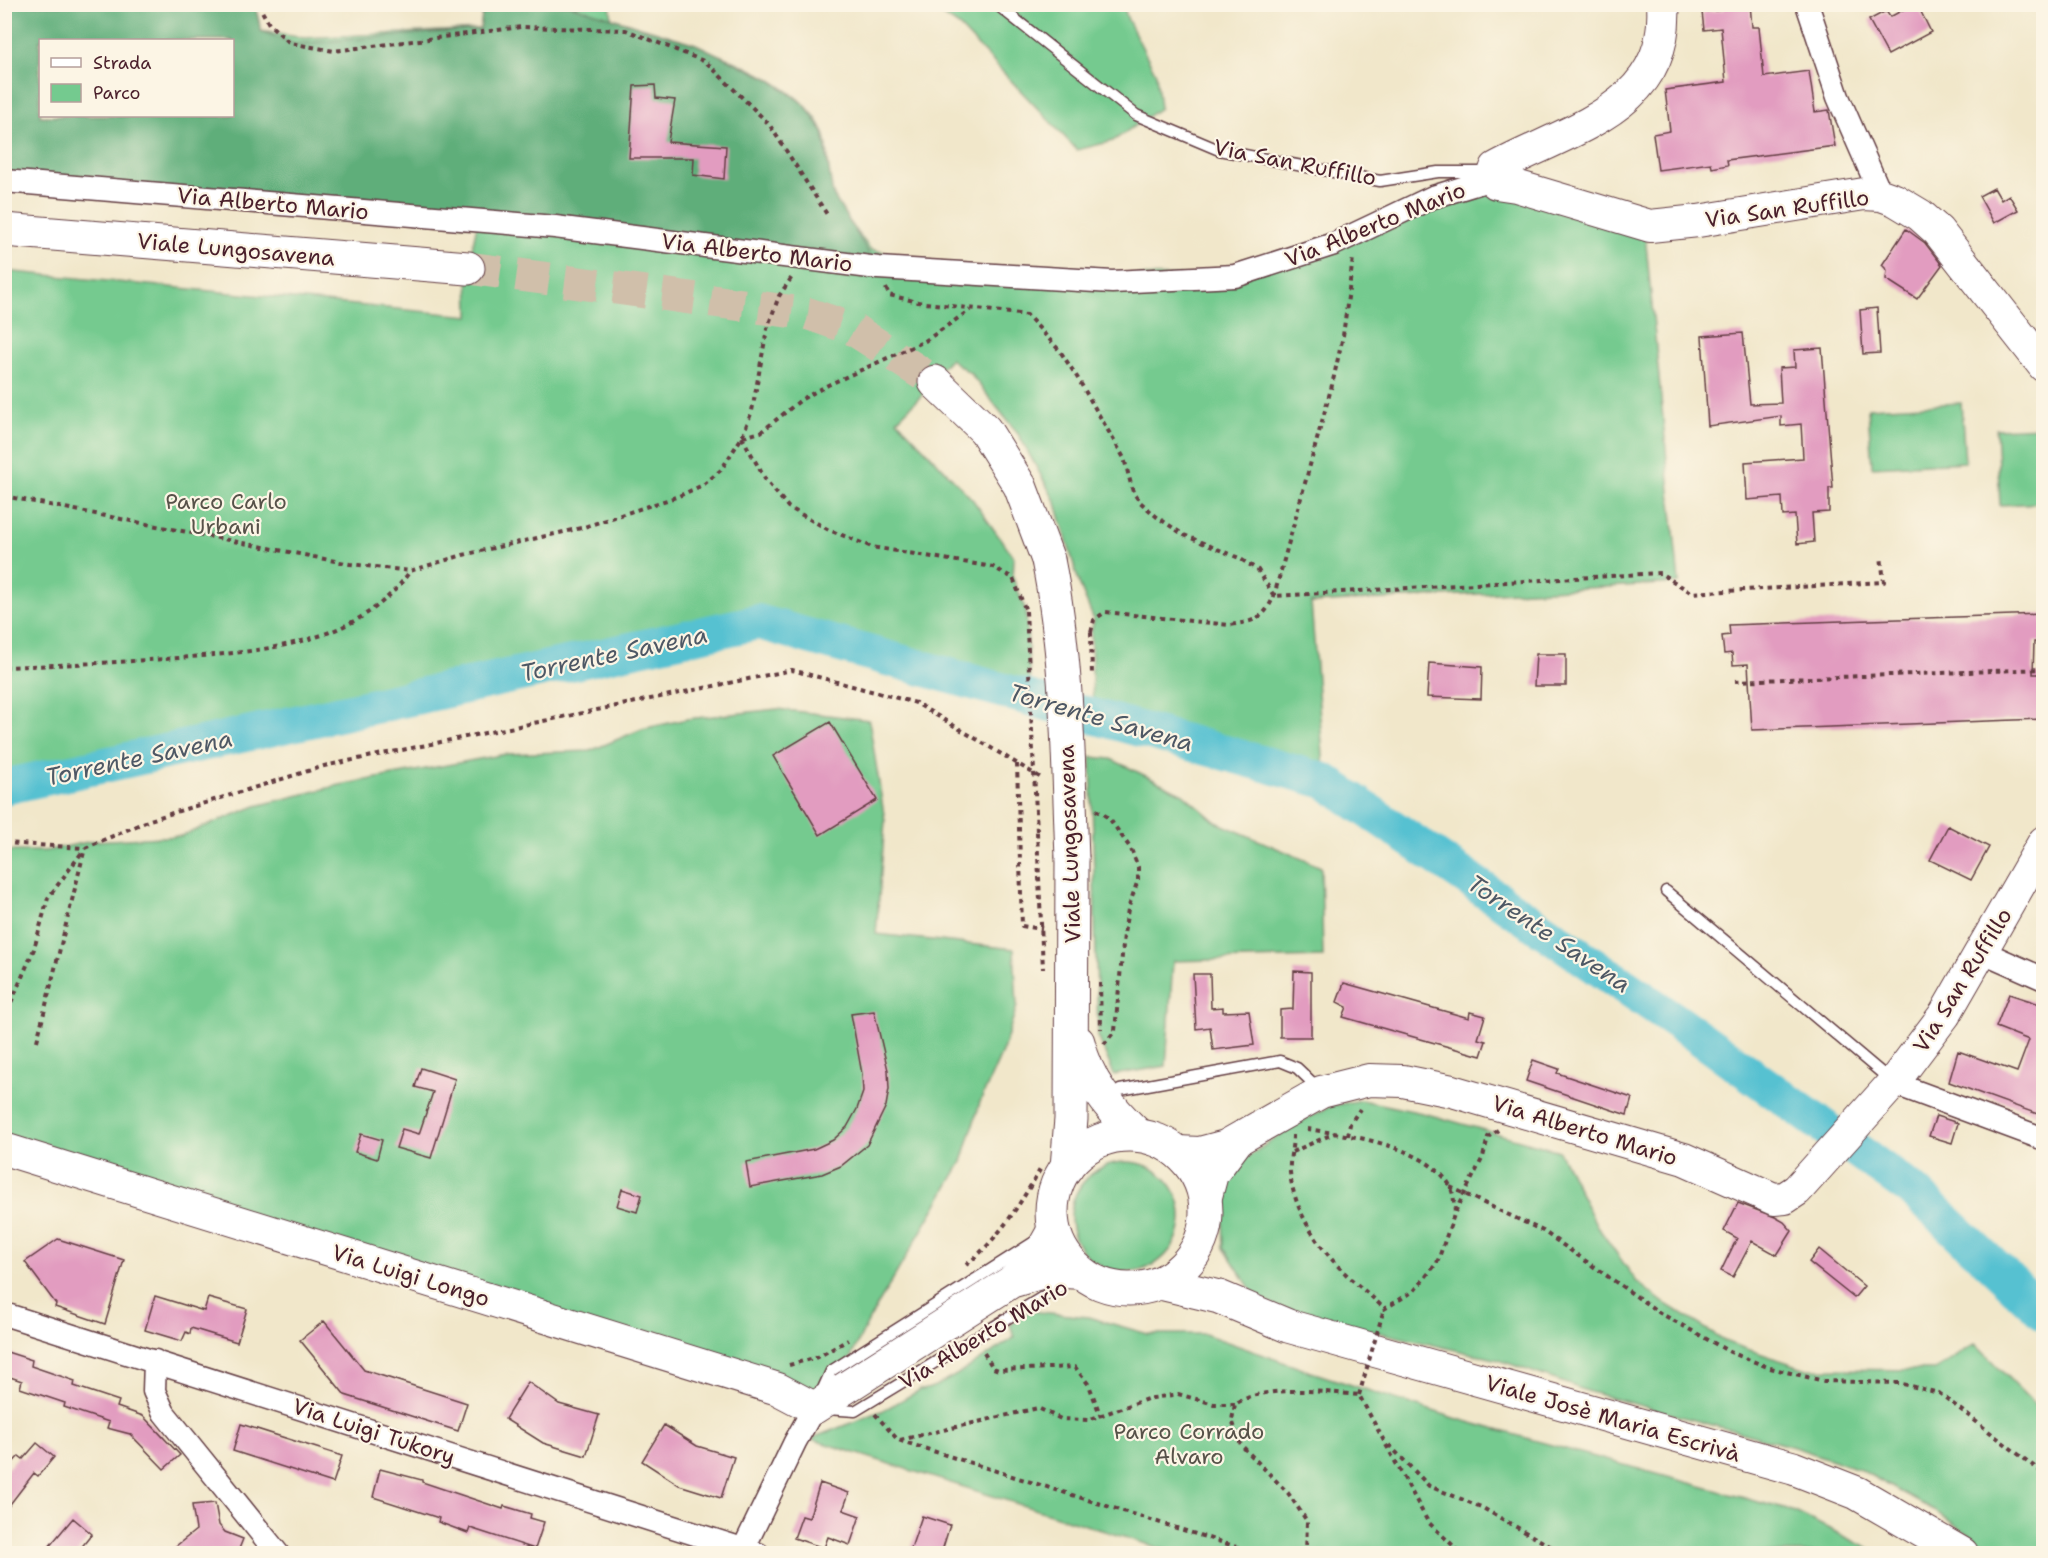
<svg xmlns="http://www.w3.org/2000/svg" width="2048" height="1558" font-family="'Shantell Sans',sans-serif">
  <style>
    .green { fill: #74ca8f; stroke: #5f745d; stroke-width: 1.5; fill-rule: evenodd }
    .forest { fill: #5fae7a; stroke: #546652; stroke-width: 1.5; fill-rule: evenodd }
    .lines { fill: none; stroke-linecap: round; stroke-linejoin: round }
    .river { stroke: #56c1d1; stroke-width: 36 }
    .building { fill: #e29cc0 }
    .primary-tunnel { stroke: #d0bfaa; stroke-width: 33; stroke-dasharray: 33 16; stroke-linecap: butt }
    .lane-casing { stroke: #633d43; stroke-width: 13 }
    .street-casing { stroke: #633d43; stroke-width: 25 }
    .secondary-casing { stroke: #633d43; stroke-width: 34 }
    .primary-casing { stroke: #633d43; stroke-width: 35 }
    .path { stroke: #633d43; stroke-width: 4; stroke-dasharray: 4.5 4.5; stroke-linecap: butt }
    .lane { stroke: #fff; stroke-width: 10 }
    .street { stroke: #fff; stroke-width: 22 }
    .secondary { stroke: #fff; stroke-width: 32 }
    .primary { stroke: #fff; stroke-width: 33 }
    .primary-bridge-casing { stroke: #633d43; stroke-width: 35; stroke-linecap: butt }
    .path-bridge { stroke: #633d43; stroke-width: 4; stroke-dasharray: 4.5 4.5; stroke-linecap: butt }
    .primary-bridge { stroke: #fff; stroke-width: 33 }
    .labels { text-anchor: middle; stroke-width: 4.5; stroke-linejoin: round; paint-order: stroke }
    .street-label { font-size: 22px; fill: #4a1f2b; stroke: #fcf5e5 }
    .park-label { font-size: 22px; fill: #575249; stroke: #fcf5e5 }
    .water-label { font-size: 24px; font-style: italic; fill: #4e5865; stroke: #fcf5e5 }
  </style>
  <rect width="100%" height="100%" fill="#fcf5e5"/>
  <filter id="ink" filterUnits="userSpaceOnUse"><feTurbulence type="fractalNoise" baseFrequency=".0167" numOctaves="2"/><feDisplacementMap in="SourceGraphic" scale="12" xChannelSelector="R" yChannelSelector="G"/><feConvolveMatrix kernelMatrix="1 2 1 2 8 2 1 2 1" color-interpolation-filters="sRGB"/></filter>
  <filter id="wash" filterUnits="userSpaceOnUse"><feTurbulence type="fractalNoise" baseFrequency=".008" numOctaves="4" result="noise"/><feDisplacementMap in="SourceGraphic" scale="24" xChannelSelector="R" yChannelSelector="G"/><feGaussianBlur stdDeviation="1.35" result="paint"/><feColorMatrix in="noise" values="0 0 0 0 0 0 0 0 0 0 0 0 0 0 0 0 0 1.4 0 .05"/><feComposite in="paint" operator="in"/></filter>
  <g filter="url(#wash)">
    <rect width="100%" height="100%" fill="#f1e7ca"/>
    <path class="green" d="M610 4 612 20C668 36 801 72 824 133 831 152 825 177 834 196 842 214 858 232 870 249L974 275 1235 276 1465 179 1645 234 1679 583 1311 603 1325 781 1093 714 1091 632 1094 620 1080 586 1056 503 1018 434 970 373 950 359 940 369 935 382 897 420 973 500 1014 558 1013 578 1026 611 1031 699 758 622 5 787V271L469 316 468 268 478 220 30 157 5 5H255L261 31 304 38 480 29 484 5ZM40 40H232V116H40Z
      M927 5H1123L1128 20 1156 74 1160 108 1113 141 1077 150 959 26Z
      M1961 403 1965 462 1872 467 1868 408Z
      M2043 427V503L2000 505 1996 429Z
      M777 709 869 720 885 821 876 934 1014 949 1017 1006 1003 1050 980 1102 962 1162 870 1318 825 1409 5 1155 4 851H45L93 841 181 836 256 806 340 785 506 754 590 751 642 729 687 719Z
      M1091 757 1111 759 1183 794 1216 822 1321 867 1323 957 1173 961 1166 1066 1114 1075 1098 1036Z
      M1361 1100 1427 1114 1559 1151 1597 1226 1637 1282 1664 1303 1729 1343 1807 1369 1935 1370 1975 1344 2043 1413V1553H1997L1933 1510 1859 1469 1794 1447 1590 1392 1499 1360 1285 1311 1255 1296 1224 1248 1222 1187 1233 1167 1296 1124 1331 1106Z
      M1071 1217a55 55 0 1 1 110 0a55 55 0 1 1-110 0Z
      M1030 1311 1088 1317 1148 1334H1205L1311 1372 1461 1420 1795 1512 1878 1553H1175L810 1439 884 1410 920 1390C936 1392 998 1348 1015 1337L1010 1325Z"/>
    <path class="forest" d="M4 5H255L261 31 294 44 480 29 483 8 492 5H570L696 44 769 79 805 105 823 132 833 195 875 263 5 181ZM40 40H232V116H40Z"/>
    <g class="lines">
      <path class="river" d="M4 787 758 622 1325 781 1692 1032 1916 1193 2044 1313"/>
    </g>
    <g id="blocks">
      <path class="building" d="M1723 4H1750L1752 27H1759L1764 77 1809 71 1815 112 1829 110 1835 146 1727 160 1728 165 1712 168 1711 163 1658 170 1653 134 1670 131 1665 90 1726 82 1721 28 1704 30 1702 12 1723 10Z
        M1914 4H1917L1931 32 1888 55 1869 20 1886 11 1890 17Z
        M655 85 656 98 675 100 668 142 726 146 724 179 693 175 694 158H629L634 86Z
        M1994 188 2001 200 2009 195 2018 210 1994 223 1979 196Z
        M1906 229 1925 243 1942 265 1917 299 1886 279 1887 270 1882 265Z
        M1877 308 1880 353 1863 354 1860 310Z
        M1743 333 1750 404 1781 403 1779 368 1795 367 1794 350 1822 348 1833 488H1829V512L1812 513 1814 542 1797 544 1795 515 1783 516 1782 497 1747 500 1745 462 1803 458 1801 424 1781 426V416L1708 426 1702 336Z
        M2043 614V642H2034L2033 674H2043V719L1752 730 1748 664 1733 665 1732 653 1724 654 1722 636 1730 635 1729 625Z
        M1536 654H1566V686H1534Z
        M1429 663 1482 667 1481 699 1427 697Z
        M830 722 877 800 820 835 773 756Z
        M1948 826 1989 847 1971 880 1930 860Z
        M1294 971 1311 972V1037H1280V1010L1293 1009Z
        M1193 974H1210L1211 1008 1223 1007V1012L1249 1011 1254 1045 1213 1050 1210 1027 1196 1029Z
        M1344 983 1469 1018 1470 1012 1485 1016 1478 1039 1486 1041 1481 1056 1343 1017 1347 1007 1337 1002Z
        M2009 994 2043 1005V1116L1949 1082 1958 1051 2017 1072 2029 1040 1996 1027Z
        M874 1011 888 1070 889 1089 886 1106 867 1145 841 1166 822 1174 750 1187 746 1162 814 1149 833 1140 847 1127 857 1109 863 1092 862 1074 851 1014Z
        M1533 1060 1559 1069 1557 1073 1632 1098 1627 1115 1526 1081Z
        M421 1068 455 1079 431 1158 396 1148 402 1129 419 1134 433 1092 415 1087Z
        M1936 1116 1958 1123 1952 1143 1929 1136Z
        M361 1134 382 1140 377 1159 355 1152Z
        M622 1189 642 1195 637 1212 617 1206Z
        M1738 1203 1775 1217 1784 1222 1792 1231 1777 1255 1752 1241 1733 1277 1721 1271 1737 1238 1724 1231Z
        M58 1239 124 1260 105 1324 55 1307 56 1304 25 1262Z
        M1819 1249 1864 1286 1854 1298 1809 1262Z
        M155 1296 204 1311 208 1298 247 1309 237 1342 191 1328 190 1334 186 1332 182 1341 145 1330Z
        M324 1321 364 1370 467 1403 458 1431 345 1395 300 1340Z
        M4 1351 32 1360 31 1366 75 1381 74 1386 119 1401 117 1407 143 1416 180 1455 164 1469 130 1434 107 1428 109 1422 64 1407 65 1403 20 1388 22 1381 4 1375Z
        M528 1382 559 1404 599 1415 586 1456 543 1443 505 1419Z
        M241 1424 342 1456 333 1483 233 1451Z
        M664 1425 697 1446 734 1457 721 1498 679 1485 642 1461Z
        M37 1443 54 1457 38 1476 34 1473 4 1512V1472L19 1456 23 1459Z
        M380 1469 422 1480V1482L503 1509 504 1506 531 1514 530 1518 544 1522 535 1549 470 1528 468 1533 438 1522 439 1518 373 1497Z
        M820 1483 849 1493 843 1510 860 1516 850 1545 828 1537 824 1548 794 1538 802 1516 809 1518Z
        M215 1503 219 1525 225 1532 243 1539 237 1554 211 1551 208 1554H166L196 1530 192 1505Z
        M922 1516 950 1525 941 1554H909Z
        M73 1518 92 1534 76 1554H43Z"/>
    </g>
  </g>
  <g filter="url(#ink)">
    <use href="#blocks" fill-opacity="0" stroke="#633d43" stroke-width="1.5"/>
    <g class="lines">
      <path class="primary-tunnel" d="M468 268 809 314 853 329 935 382"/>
      <g class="lane-casing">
        <path id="lane" d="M996 4 1136 115 1219 150 1380 181 1438 172H1490
          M1666 891 1890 1080
          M1120 1090 1280 1061 1297 1068 1319 1089
          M820 1395 831 1371 1034 1242
          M827 1409 855 1411 1069 1281"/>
      </g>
      <g class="street-casing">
        <path id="street" d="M1807 4 1838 97 1881 195
          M4 181 555 227 878 268 1112 282 1235 276 1334 244 1433 197 1492 179
          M1983 952 2044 979
          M1893 1083 2044 1139
          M4 1314 758 1554
          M155 1361 154 1391 164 1413 278 1554
          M741 1554 795 1442 814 1408"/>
      </g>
      <g class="secondary-casing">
        <path id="secondary" d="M1663 4C1670 109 1569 128 1496 168L1492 179 1496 183 1516 186 1650 226 1698 221 1864 194 1881 195 1895 200 1920 215 1938 231 2044 366
          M4 1149 778 1389 814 1408 1011 1282 1040 1254 1054 1229
          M1177 1152 1200 1153 1226 1146 1321 1092 1369 1080 1403 1081 1452 1091 1684 1159 1774 1199 1785 1198 1797 1190 1893 1083 1945 1014 2044 842
          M1205 1200 1212 1174 1236 1142
          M1014 1281 1047 1271 1082 1273"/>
      </g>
      <g class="primary-casing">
        <path id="primary" d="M4 230 468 268
          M935 382 985 430 1020 486 1048 560
          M1078 1042C1087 1080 1109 1108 1138 1135
          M1052 1212a77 77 0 1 1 154 0a77 77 0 1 1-154 0Z
          M1067 1167 1071 1119 1072 858
          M1160 1283 1219 1297 1288 1326 1793 1468 1857 1493 1962 1554"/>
      </g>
      <path class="path" d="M258 4 269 24 290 43 334 51 521 27 626 30 706 62 769 124 828 216
        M886 288 889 295 918 302 1027 315 1060 351 1077 377 1124 458 1133 492 1140 502 1157 517 1184 535 1239 558 1258 570 1274 596 1660 573 1692 593 1884 582 1881 556
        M742 437 765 479 788 507 829 530 872 547 993 567 1013 578 1026 611
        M743 437 761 432 802 399 828 385 925 341 970 310
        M4 496 350 564 410 571 463 555 581 528 679 496 703 485 721 470 742 437 752 411 767 329 779 296 792 277
        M1091 632 1094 620 1105 612 1230 625C1255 621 1263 620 1274 596L1332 385 1343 336 1353 258
        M4 667C63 665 121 662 179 658 260 651 359 646 410 571
        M1735 681 2044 669
        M1017 764 1022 926 1042 929
        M1096 810 1109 818 1131 849 1138 867V880L1128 909 1124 934 1115 1031 1104 1044
        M1037 832 1043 969
        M4 843 85 848 150 820 324 766 792 670 916 703 1043 779
        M1100 983 1101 1029
        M4 1019 34 949 48 898 83 851
        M37 1041 85 848
        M1307 1129C1349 1135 1420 1145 1447 1181 1454 1190 1454 1202 1455 1212
        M1293 1135C1293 1147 1289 1160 1290 1172 1293 1209 1318 1247 1344 1272 1357 1286 1372 1295 1384 1309L1414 1291 1437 1263 1455 1212 1483 1157 1488 1137 1498 1130
        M1348 1136 1350 1124 1360 1109
        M1292 1152 1335 1133
        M1450 1187 1543 1231 1660 1313 1730 1352 1770 1368 1824 1381 1899 1383 1939 1393 2044 1474
        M966 1265C999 1239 1020 1204 1041 1168
        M984 1353 993 1368 999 1370 1075 1367 1089 1385 1101 1417
        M789 1365 818 1357 848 1340
        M875 1414 898 1440 1259 1554
        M900 1440 1038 1408 1061 1419 1088 1420 1147 1399 1178 1394 1214 1404H1235
        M1389 1445 1429 1486 1481 1507 1564 1554
        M1306 1554 1307 1521 1288 1493 1241 1445 1232 1420 1235 1404C1266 1384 1324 1392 1359 1395L1428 1522 1462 1554"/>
      <use href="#lane" class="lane"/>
      <use href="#street" class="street"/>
      <use href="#secondary" class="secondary"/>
      <use href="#primary" class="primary"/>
      <g class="primary-bridge-casing">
        <path id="primary-bridge" d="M1048 560C1068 658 1068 758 1072 858"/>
      </g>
      <path class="path-bridge" d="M1026 611 1037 832
        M1091 632 1092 676
        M1359 1395 1384 1309"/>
      <use href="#primary-bridge" class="primary-bridge"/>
    </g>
  </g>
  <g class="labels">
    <g class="street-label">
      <text transform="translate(1295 162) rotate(11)" y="8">Via San Ruffillo</text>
      <text transform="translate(273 203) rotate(5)" y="8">Via Alberto Mario</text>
      <text transform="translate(1787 208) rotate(-8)" y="8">Via San Ruffillo</text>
      <text transform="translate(1375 224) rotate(-22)" y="8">Via Alberto Mario</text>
      <text transform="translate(236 249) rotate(5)" y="8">Viale Lungosavena</text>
      <text transform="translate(757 252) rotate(7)" y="8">Via Alberto Mario</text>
      <text transform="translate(1069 844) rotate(-92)" y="8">Viale Lungosavena</text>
      <text transform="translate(1962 980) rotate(-58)" y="8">Via San Ruffillo</text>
      <text transform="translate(1585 1130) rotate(17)" y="8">Via Alberto Mario</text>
      <text transform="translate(411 1275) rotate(17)" y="8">Via Luigi Longo</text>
      <text transform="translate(983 1334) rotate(-31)" y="8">Via Alberto Mario</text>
      <text transform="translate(1613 1418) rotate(16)" y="8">Viale Josè Maria Escrivà</text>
      <text transform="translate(374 1431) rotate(18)" y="8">Via Luigi Tukory</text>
    </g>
    <g class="park-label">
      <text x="226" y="509">Parco Carlo<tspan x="226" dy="25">Urbani</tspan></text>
      <text x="1189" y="1439">Parco Corrado<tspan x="1189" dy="25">Alvaro</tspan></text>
    </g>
    <g class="water-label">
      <text transform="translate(614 654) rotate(-12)" y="8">Torrente Savena</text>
      <text transform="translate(1101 718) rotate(16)" y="8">Torrente Savena</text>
      <text transform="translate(139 758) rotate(-12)" y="8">Torrente Savena</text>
      <text transform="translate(1549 934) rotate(34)" y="8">Torrente Savena</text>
    </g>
  </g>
  <rect width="2048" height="1558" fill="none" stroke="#fcf5e5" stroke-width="24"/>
  <rect x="39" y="39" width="195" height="78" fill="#fcf5e5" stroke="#b59f9b" stroke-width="1.5"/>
  <rect x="51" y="58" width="30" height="9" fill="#ffffff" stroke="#b59f9b" stroke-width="1.5"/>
  <text x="93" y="69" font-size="18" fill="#4a1f2b">Strada</text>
  <rect x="51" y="84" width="30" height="18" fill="#74ca8f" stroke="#b59f9b" stroke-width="1.5"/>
  <text x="93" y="99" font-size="18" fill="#4a1f2b">Parco</text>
</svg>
